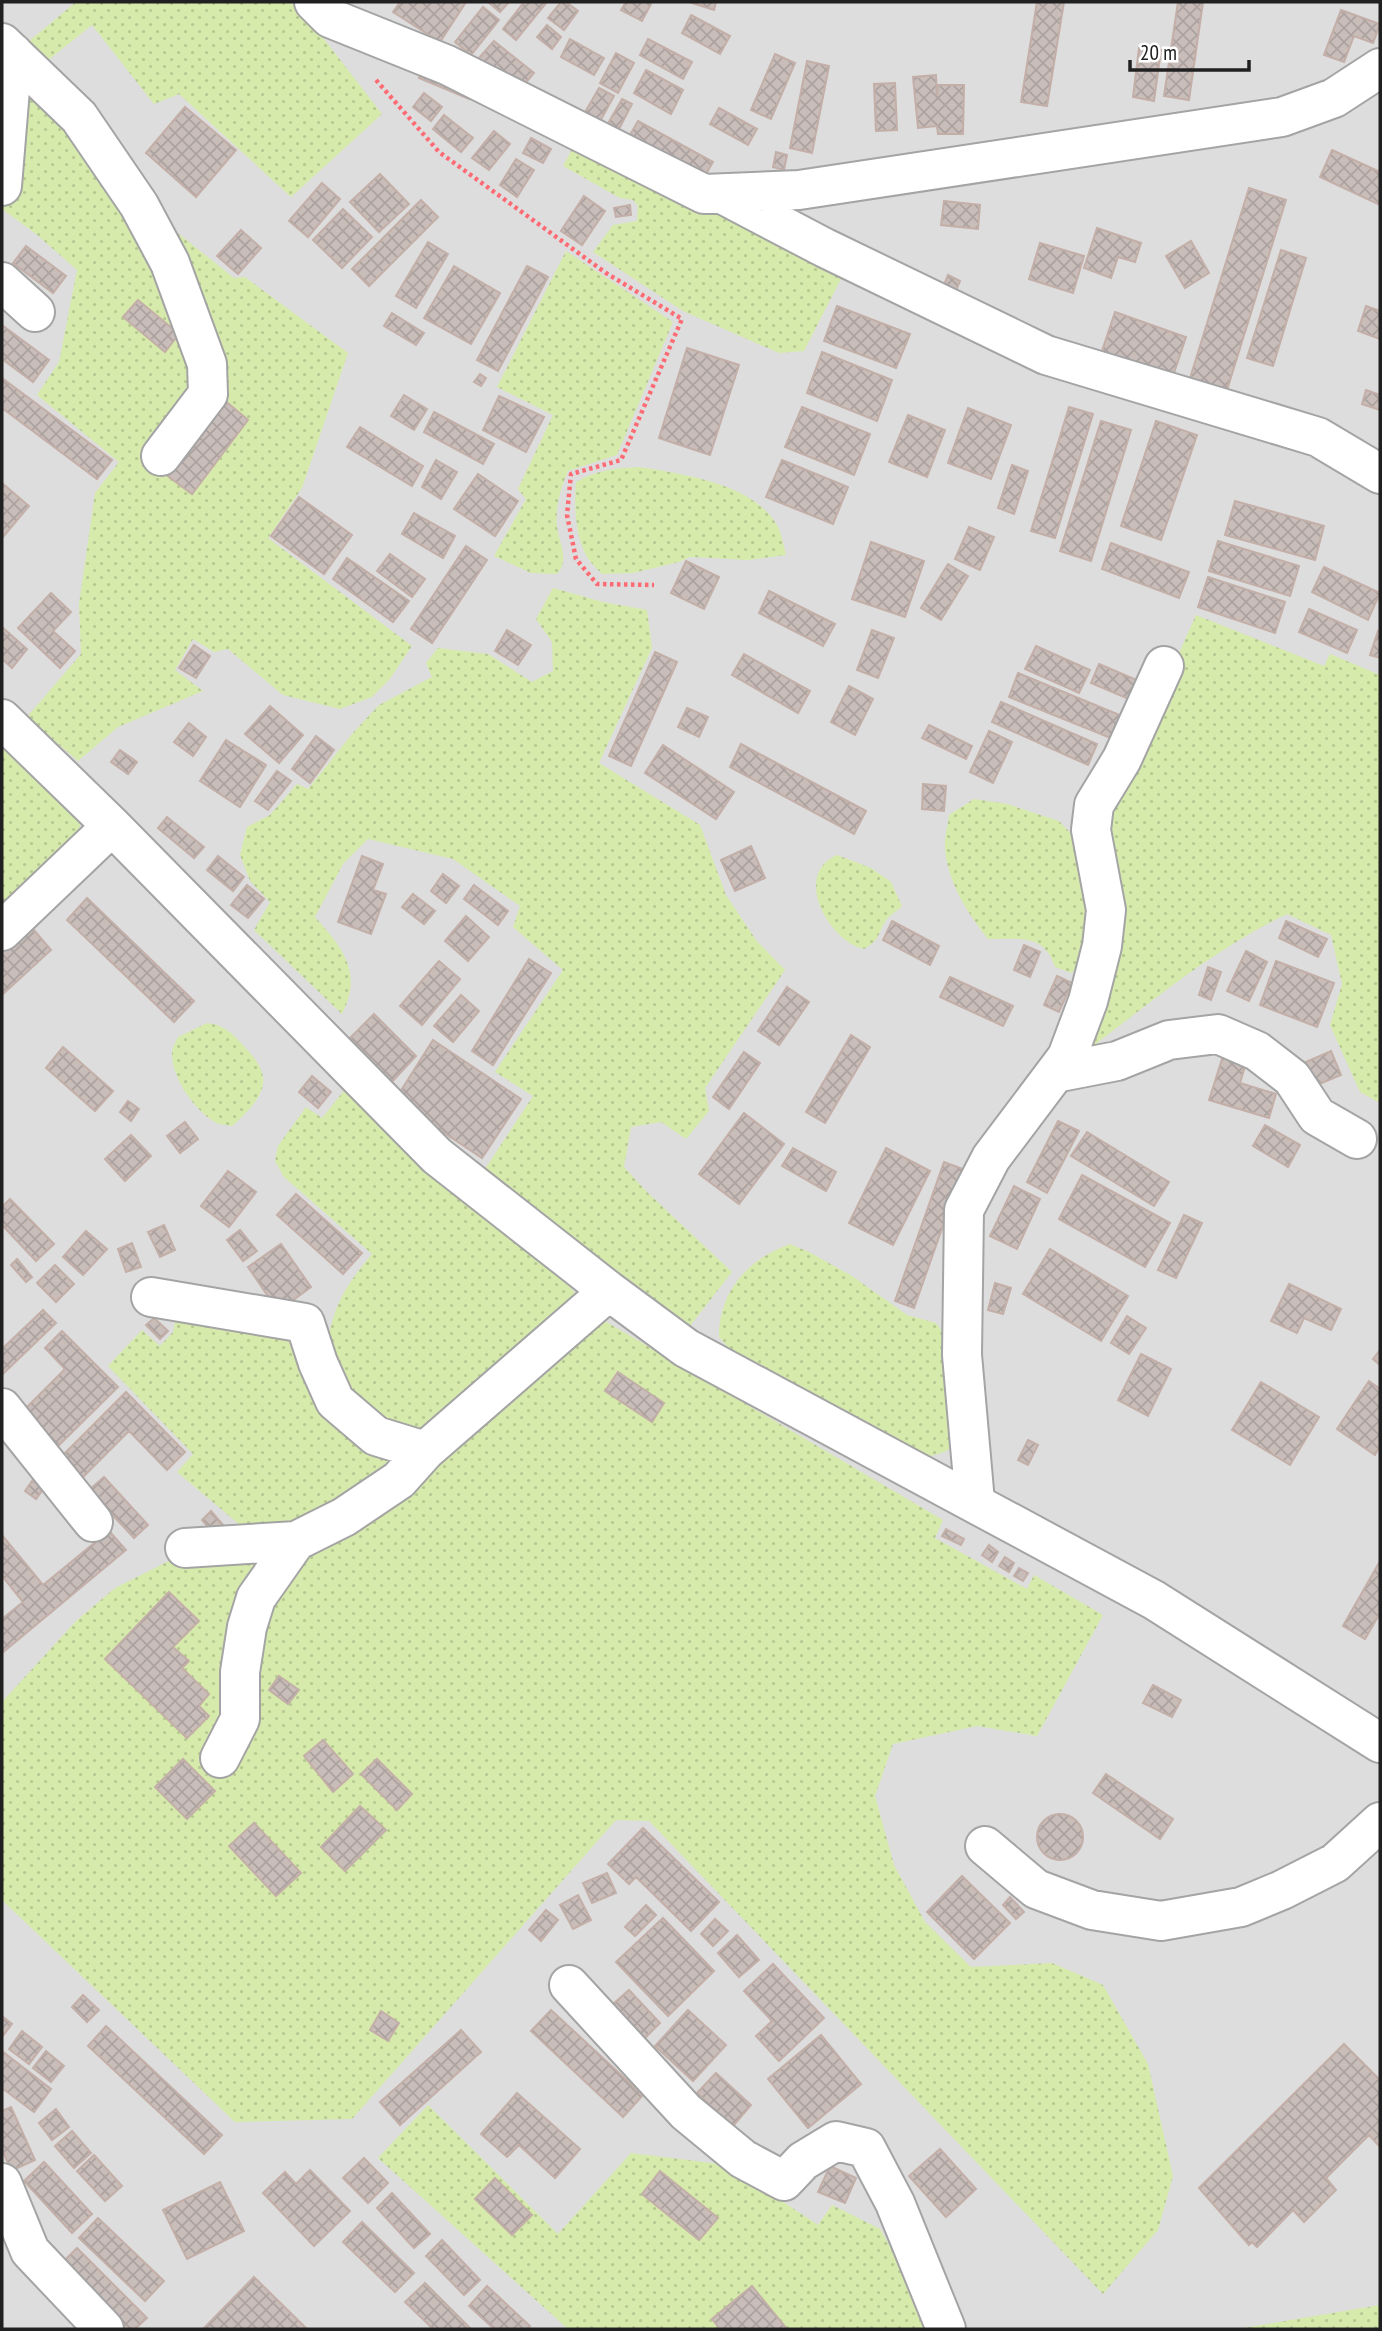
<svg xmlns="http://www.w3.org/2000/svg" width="1382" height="2331" font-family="'PT Sans Narrow',sans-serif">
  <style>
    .residential { fill: #dedddd }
    .grass { fill: url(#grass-dots) }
    .building { fill: url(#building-cross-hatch); stroke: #c3afa8; stroke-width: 2 }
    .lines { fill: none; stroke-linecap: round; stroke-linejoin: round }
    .minor-casing { stroke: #a4a4a4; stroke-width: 42 }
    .path { stroke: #fd6b75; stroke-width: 4.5; stroke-dasharray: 3.5 3.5; stroke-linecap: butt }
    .minor { stroke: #fff; stroke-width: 38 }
  </style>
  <defs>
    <pattern id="grass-dots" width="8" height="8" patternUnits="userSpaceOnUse" patternTransform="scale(1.75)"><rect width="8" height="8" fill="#d6ebab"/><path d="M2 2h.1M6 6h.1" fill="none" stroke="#b7c993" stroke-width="1.8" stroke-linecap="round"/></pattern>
    <pattern id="building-cross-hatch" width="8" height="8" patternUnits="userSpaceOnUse" patternTransform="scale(1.75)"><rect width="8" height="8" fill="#c9bdb9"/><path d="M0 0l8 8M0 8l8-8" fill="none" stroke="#aca29f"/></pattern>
  </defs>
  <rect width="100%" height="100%" fill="#f1ebe6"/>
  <path class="residential" d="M2 2H1380V2329H2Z"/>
  <path class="grass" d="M76 2H290L314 26 382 114 291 197 179 94 154 104 92 25 42 65 22 47Z
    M2 57 150 211 234 278 245 277 348 353 302 488 268 538 412 646 389 680 372 697 340 709 283 695 228 649 214 652 193 639 175 670 203 691 118 727 78 761 27 717 81 654 79 604 95 493 119 462 37 395 59 362 77 270 36 234 2 209Z
    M577 140 844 273 804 351 779 353 683 311 593 252 613 225 637 221 638 206 633 200 620 198 563 166Z
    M566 251 673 322 617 455 568 471C561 488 555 506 557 526 559 543 570 560 557 574L531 573 494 556 526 499 518 489 553 415 497 387Z
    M639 467C682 474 758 484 779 529 782 537 784 547 786 555L748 560 690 557 679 562 633 573 602 574C597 569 591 563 587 557 575 535 574 506 576 482 596 470 617 468 639 467Z
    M553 588 603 602 647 610 652 648 599 763 700 825 726 895 756 940 785 970 705 1088 709 1111 686 1139 661 1122 631 1127 624 1167 647 1192 732 1272 686 1331 485 1169 533 1096 495 1072 563 970 513 927 520 906 453 859 368 839 343 864 315 917C343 948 363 973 342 1014L254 930 270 902 250 881 240 855 247 827 270 815 297 784 308 789 352 734 379 705 432 677 426 663 438 648 488 654 532 682 553 671 552 642 536 619Z
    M1196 615 1324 666 1330 654 1380 675V1103L1360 1092 1330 1025 1342 984 1331 935 1287 914C1214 949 1151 1002 1088 1050L1106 816Z
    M2 741 81 821 76 842 2 912Z
    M974 799 1007 804 1059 821 1085 848 1088 947 1072 973 1055 967C1044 932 1019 940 988 939 967 912 948 883 945 849 944 838 948 826 949 815Z
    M837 855 871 868 891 882 902 906C897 911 888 916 885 922 877 935 880 940 864 949 828 941 792 874 837 855Z
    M207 1023C224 1025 232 1033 243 1045 251 1054 261 1064 263 1077 266 1095 245 1115 232 1126 227 1125 220 1125 215 1122 195 1111 171 1077 172 1053 172 1048 176 1041 178 1037Z
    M347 1087 554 1267 575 1293V1305L430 1434 371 1421 326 1352C333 1306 343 1289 372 1254L284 1177 275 1161 278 1146 306 1107 322 1118Z
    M790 1244 809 1252 852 1276 907 1315 936 1323 947 1338 956 1438 947 1451 931 1456 907 1445 733 1353 719 1337C719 1291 748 1259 790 1244Z
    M177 1312 295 1336 402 1457 324 1519 266 1530 240 1525 177 1472 193 1454 108 1366 142 1330 160 1346 173 1332Z
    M598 1317 943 1520 935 1538 1027 1589 1034 1575 1103 1615 1037 1736 977 1726 893 1744 875 1796 894 1865 925 1922 971 1967 1052 1963 1103 1985 1148 2064 1173 2176 1158 2230 1103 2294 649 1821 616 1820 352 2119 235 2122 2 1900V1702L76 1621 115 1588 195 1548 282 1546Z
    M428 2105 558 2234 631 2153 728 2165 818 2225 832 2205 880 2229 911 2284 932 2329H568L378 2158Z
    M1380 2305V2329H1237Z"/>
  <path class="building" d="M400 2H466L440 42 393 12Z
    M488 2H509L500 12Z
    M524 2H547L516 40 503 29Z
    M561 2H566L578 11 564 30 548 18Z
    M626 2H652L642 21 621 10Z
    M689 2H716L714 10Z
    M1037 2H1064L1047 106 1021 102Z
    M1178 2H1203L1189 100 1164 96Z
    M483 7 499 20 471 55 455 42Z
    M1341 10 1380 24 1373 43 1354 36 1344 62 1324 55Z
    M691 15 730 36 720 54 682 33Z
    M547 25 561 37 552 49 537 37Z
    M570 39 604 58 594 75 561 57Z
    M648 39 692 62 683 79 640 55Z
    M494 41 534 73 519 91 479 58Z
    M1139 48 1161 50 1154 101 1133 97Z
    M616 53 634 63 618 93 600 83Z
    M775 54 795 63 771 119 751 110Z
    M807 61 829 66 812 153 790 148Z
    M424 67 474 88 469 99 419 78Z
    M646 70 683 90 671 114 634 93Z
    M936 75 937 96 938 85H964L963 134H938L937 126 918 128 913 77Z
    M895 83 897 130 876 131 874 84Z
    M599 88 614 96 599 123 584 114Z
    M424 93 442 107 431 121 413 107Z
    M622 99 632 104 617 133 606 127Z
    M185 107 236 150 196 197 146 153Z
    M719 108 757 129 748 145 710 124Z
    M444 115 473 138 461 152 433 129Z
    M638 121 713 162 702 181 627 140Z
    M494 131 510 144 489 170 472 158Z
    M531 138 551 149 543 163 523 153Z
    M1332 150 1380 172V205L1320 177Z
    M776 152 787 155 784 170 773 167Z
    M516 159 534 170 517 197 500 185Z
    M380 174 409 204 379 232 350 202Z
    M322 183 340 199 308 237 289 221Z
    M1249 188 1286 200 1223 403 1186 391Z
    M584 196 605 211 582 245 561 231Z
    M421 200 438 217 369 286 352 269Z
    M944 201 980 205 978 229 941 225Z
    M630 205 631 215 616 217 614 208Z
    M343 209 372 237 342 268 313 240Z
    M1097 228 1141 243 1135 262 1118 257 1111 278 1084 268Z
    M241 230 261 248 238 274 217 256Z
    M1191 241 1209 273 1185 288 1166 256Z
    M428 242 448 254 416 308 396 296Z
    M1040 243 1084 256 1073 293 1029 279Z
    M26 246 66 276 53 293 13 263Z
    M1281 250 1306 258 1273 366 1247 358Z
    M454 266 500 293 471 344 424 318Z
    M527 266 548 277 498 371 477 360Z
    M948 275 960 281 952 300 940 295Z
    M138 300 179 334 165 352 123 317Z
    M837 306 910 334 896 368 824 341Z
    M1366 306 1380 311V339L1358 331Z
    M1115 312 1186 337 1172 379 1101 354Z
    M392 313 424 333 416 345 384 326Z
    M2 325 49 360 33 382 2 359Z
    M687 348 739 365 710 455 659 438Z
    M822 352 892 380 877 421 807 393Z
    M480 374 486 378 481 386 474 382Z
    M2 378 112 460 97 479 2 408Z
    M1366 390 1380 395V410L1362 404Z
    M404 395 427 409 414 430 391 416Z
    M499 396 544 417 526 452 483 430Z
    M223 399 248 420 192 494 165 474Z
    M802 407 870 434 854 475 785 447Z
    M1069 407 1093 414 1055 538 1031 531Z
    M968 408 1011 425 991 479 948 463Z
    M434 412 494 444 483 464 424 432Z
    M908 415 945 430 927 477 889 462Z
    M1101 421 1131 430 1091 561 1060 551Z
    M1156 421 1197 435 1161 540 1121 526Z
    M360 427 423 466 412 486 347 447Z
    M436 460 457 472 441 499 422 487Z
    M782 460 848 487 833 524 766 497Z
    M1012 465 1028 471 1014 514 998 508Z
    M478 474 518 501 495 536 454 509Z
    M2 483 29 506 3 537 2 536Z
    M299 497 352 535 324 574 271 536Z
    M1235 501 1324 526 1315 560 1225 535Z
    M414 513 455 536 443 558 402 534Z
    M969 527 994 537 980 570 955 559Z
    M1218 541 1299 566 1290 596 1209 571Z
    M871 542 924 561 905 617 852 599Z
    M1111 543 1189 572 1179 598 1102 569Z
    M466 546 487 560 432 643 411 629Z
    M390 554 425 579 412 597 377 571Z
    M347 558 409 601 393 622 333 579Z
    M686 561 719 577 704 609 671 593Z
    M948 564 968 576 941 620 921 608Z
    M1324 567 1380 593 1368 620 1312 592Z
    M1208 577 1285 602 1275 633 1198 607Z
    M769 591 835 624 823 646 759 613Z
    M51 593 71 612 53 631 75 651 60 668 18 628Z
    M1309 609 1357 630 1347 653 1299 632Z
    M2 627 27 649 12 668 2 659Z
    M507 630 531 645 518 665 495 651Z
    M872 630 894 638 878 678 857 670Z
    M1378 631 1380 632V658L1370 655Z
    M194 645 210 656 196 678 179 668Z
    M1036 646 1090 670 1079 693 1025 669Z
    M655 652 677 662 631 766 609 756Z
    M744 654 810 691 798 713 732 675Z
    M1099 664 1139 681 1131 700 1091 683Z
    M1018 673 1122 716 1113 739 1009 697Z
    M849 686 873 699 855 735 831 722Z
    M1001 702 1097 744 1088 765 992 722Z
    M270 706 303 735 279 763 245 734Z
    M687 708 708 717 699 737 678 727Z
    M189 723 206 737 193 756 174 742Z
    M929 725 972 746 966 759 922 738Z
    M989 731 1012 742 993 783 970 772Z
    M316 736 334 750 310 783 292 769Z
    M226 740 266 765 240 807 200 781Z
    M741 744 866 811 854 834 730 767Z
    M663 745 734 792 716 819 645 773Z
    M120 750 137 762 128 774 111 762Z
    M277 771 291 781 268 810 255 801Z
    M923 784 946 786 944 811 922 809Z
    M167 817 204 847 194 858 158 828Z
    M751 846 765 878 735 891 721 860Z
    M218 856 244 877 233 891 207 870Z
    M362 856 383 864 373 890 386 894 371 934 338 922Z
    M443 874 459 886 446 903 431 891Z
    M247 885 264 899 248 918 231 905Z
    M474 885 508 911 498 925 464 899Z
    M413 894 435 911 424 924 402 907Z
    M87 898 194 1001 174 1022 67 920Z
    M466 916 489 937 468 961 445 941Z
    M892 921 939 946 930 965 883 940Z
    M1286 921 1327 939 1318 957 1279 938Z
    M27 922 51 950 2 995V944Z
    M1024 945 1040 952 1030 977 1014 970Z
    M1246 951 1267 962 1249 1001 1227 991Z
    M529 959 551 973 493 1065 472 1051Z
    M439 961 460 979 422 1025 400 1006Z
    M1276 961 1334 983 1317 1027 1260 1005Z
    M1208 967 1221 972 1211 1000 1199 995Z
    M1057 976 1072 983 1059 1012 1044 1005Z
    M950 977 1013 1006 1003 1026 940 997Z
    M787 987 809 1002 779 1045 758 1031Z
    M461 995 479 1011 453 1042 434 1026Z
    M374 1014 416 1056 389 1085 346 1042Z
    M851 1035 870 1047 825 1123 806 1112Z
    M433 1040 521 1099 482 1158 395 1100Z
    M63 1047 113 1091 95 1111 46 1068Z
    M1331 1051 1341 1075 1310 1088 1299 1065Z
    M744 1052 760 1063 729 1109 713 1097Z
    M1223 1056 1246 1063 1240 1083 1276 1094 1269 1118 1209 1100Z
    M312 1076 331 1092 318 1108 299 1092Z
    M128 1101 139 1109 131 1121 120 1112Z
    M744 1113 784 1144 739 1204 699 1174Z
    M1058 1121 1079 1131 1047 1193 1027 1182Z
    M185 1122 198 1139 180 1153 167 1136Z
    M1265 1125 1300 1145 1288 1167 1253 1146Z
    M1087 1132 1169 1182 1154 1206 1071 1156Z
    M131 1135 151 1156 125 1181 105 1159Z
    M793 1148 836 1172 826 1191 782 1166Z
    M886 1148 930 1171 893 1245 849 1223Z
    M944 1162 963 1169 914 1308 895 1301Z
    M228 1171 256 1192 229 1227 201 1206Z
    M1082 1175 1170 1223 1145 1267 1059 1219Z
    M1014 1186 1040 1199 1017 1249 990 1236Z
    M296 1194 362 1253 343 1274 277 1215Z
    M10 1199 54 1244 36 1261 2 1225V1207Z
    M1184 1215 1202 1223 1176 1278 1158 1270Z
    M164 1225 175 1250 160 1257 148 1232Z
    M240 1230 257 1251 243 1261 227 1240Z
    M86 1231 107 1249 83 1275 63 1257Z
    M132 1243 141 1267 126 1272 118 1249Z
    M281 1244 311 1287 278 1311 248 1267Z
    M1050 1249 1128 1296 1101 1341 1023 1294Z
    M17 1259 32 1277 26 1282 11 1265Z
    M55 1265 74 1284 56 1302 37 1283Z
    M995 1283 1011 1288 1003 1314 988 1310Z
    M1289 1284 1341 1309 1331 1330 1304 1318 1297 1333 1271 1321Z
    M43 1310 56 1323 2 1375V1349Z
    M1127 1316 1146 1328 1129 1354 1111 1343Z
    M154 1318 168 1331 160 1339 146 1325Z
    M62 1331 118 1387 54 1450 19 1415 65 1369 45 1348Z
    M1380 1350V1365L1373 1359Z
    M1141 1354 1171 1369 1148 1416 1118 1400Z
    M618 1372 664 1403 652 1422 605 1391Z
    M1369 1381 1380 1389V1446L1375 1455 1337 1429Z
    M1261 1382 1319 1417 1290 1465 1232 1430Z
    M126 1392 185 1452 167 1470 129 1431 74 1486 53 1465Z
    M1028 1440 1038 1445 1028 1465 1018 1460Z
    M104 1477 148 1525 134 1538 89 1490Z
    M32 1481 44 1488 36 1499 25 1491Z
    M211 1511 224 1526 215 1535 202 1520Z
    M946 1529 964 1539 961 1545 942 1536Z
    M109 1531 126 1550 2 1653V1619L23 1602 2 1576V1535L43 1585Z
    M989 1545 998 1552 992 1562 982 1555Z
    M1005 1557 1014 1563 1009 1572 999 1566Z
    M1380 1561V1613L1365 1639 1343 1626Z
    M1019 1568 1028 1573 1023 1581 1014 1576Z
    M169 1592 199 1621 173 1647 189 1661 182 1668 209 1694 199 1706 209 1716 187 1738 105 1659Z
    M279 1676 299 1690 288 1704 269 1690Z
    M1153 1685 1181 1700 1172 1717 1143 1703Z
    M323 1740 353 1774 333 1792 304 1756Z
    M183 1759 215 1791 187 1819 155 1787Z
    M377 1759 412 1794 397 1810 361 1774Z
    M1106 1774 1173 1819 1160 1839 1093 1793Z
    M360 1806 386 1830 345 1871 321 1847Z
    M1037 1837a23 23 0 1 1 46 0a23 23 0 1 1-46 0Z
    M254 1823 301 1873 276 1896 229 1846Z
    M643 1828 719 1902 691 1931 636 1877 629 1884 608 1864Z
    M607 1873 616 1893 592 1903 583 1883Z
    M962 1876 1010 1923 974 1959 927 1912Z
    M578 1895 591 1920 573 1929 560 1905Z
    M1010 1897 1024 1912 1016 1919 1003 1905Z
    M646 1905 656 1915 635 1936 625 1927Z
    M546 1910 558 1920 541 1941 529 1930Z
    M663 1918 714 1971 668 2016 616 1962Z
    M715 1919 728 1931 713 1946 701 1934Z
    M737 1935 759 1960 739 1977 718 1953Z
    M773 1964 824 2018 779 2061 756 2036 772 2021 744 1991Z
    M629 1990 660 2023 645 2038 613 2004Z
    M83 1995 99 2010 87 2022 72 2007Z
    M551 2010 643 2095 623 2117 531 2031Z
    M688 2010 726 2045 693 2081 655 2046Z
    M381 2011 399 2023 388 2041 370 2030Z
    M2 2016 12 2024 2 2037Z
    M106 2026 222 2135 204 2154 88 2046Z
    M461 2030 481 2052 400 2125 380 2102Z
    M22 2031 42 2047 29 2064 9 2049Z
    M821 2035 861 2084 808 2128 768 2079Z
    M1344 2044 1380 2080V2147L1369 2135 1326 2178 1336 2190 1304 2222 1293 2210 1257 2247 1252 2242 1249 2245 1199 2188Z
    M2 2051 51 2089 34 2112 2 2088Z
    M46 2051 64 2066 51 2082 33 2068Z
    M716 2073 751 2105 733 2126 697 2093Z
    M517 2093 580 2149 555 2178 519 2145 507 2157 481 2134Z
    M11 2107 35 2160 11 2171 2 2149V2111Z
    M56 2109 69 2127 52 2140 39 2123Z
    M72 2131 91 2153 74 2168 55 2146Z
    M940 2149 976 2189 946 2217 909 2176Z
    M94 2155 122 2186 105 2201 77 2171Z
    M364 2158 388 2183 368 2203 343 2178Z
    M44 2162 92 2214 72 2233 24 2181Z
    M830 2166 856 2178 845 2203 818 2192Z
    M310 2170 350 2211 314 2246 263 2193 285 2172 296 2184Z
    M660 2171 718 2218 699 2240 642 2194Z
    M495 2178 532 2215 512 2235 475 2199Z
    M220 2182 244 2231 187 2259 163 2210Z
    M392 2193 430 2234 414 2248 377 2208Z
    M98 2218 164 2281 145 2301 79 2238Z
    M362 2222 414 2273 395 2292 343 2242Z
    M442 2240 480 2280 464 2295 426 2256Z
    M77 2248 147 2318 135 2329H117L57 2268Z
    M254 2277 307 2329H203Z
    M425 2283 471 2329H433L405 2302Z
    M487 2286 530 2326 527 2329H494L469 2306Z
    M752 2286 787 2329H720L712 2319Z"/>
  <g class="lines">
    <g class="minor-casing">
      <path id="minor" d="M314 2 330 18 447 65 704 194 799 190 1282 117 1334 98 1380 68
        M2 43 79 117 139 205 170 263 207 364 208 394 161 456
        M2 186 13 53
        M722 194 825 248 1046 355 1318 437 1380 474
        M2 282 35 312
        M2 719 112 826 437 1156 609 1291 686 1348 1154 1600 1380 1743
        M2 931 112 826
        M1055 1073 1117 1061 1169 1040 1218 1034 1257 1051 1292 1078 1317 1116 1357 1139
        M151 1297 305 1323 318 1363 335 1401 376 1436 425 1451
        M2 1408 93 1522
        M975 1502 962 1355 964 1210 991 1158 1067 1057 1088 1001 1102 946 1106 910 1091 830 1094 805 1122 759 1164 666
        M185 1548 296 1541 344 1517 399 1480 425 1451 609 1291
        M220 1758 240 1719V1672L247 1627 256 1598 296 1541
        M985 1846 1036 1889 1092 1910 1161 1921 1241 1907 1282 1890 1335 1863 1380 1822
        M569 1985 686 2112 743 2159 784 2181 803 2161 836 2141 866 2148 895 2203 946 2329
        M2 2183 30 2251 104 2329"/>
    </g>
    <path class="path" d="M376 80 439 152 606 273 682 319 621 460 571 474 567 515 576 559 597 584 654 585"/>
    <use href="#minor" class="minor"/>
  </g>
  <rect width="1382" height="2331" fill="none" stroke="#202020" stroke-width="7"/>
  <path d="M1130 60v10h119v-10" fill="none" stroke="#202020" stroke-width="3.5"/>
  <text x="1140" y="60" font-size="21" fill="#202020" stroke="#ffffff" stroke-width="5" paint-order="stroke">20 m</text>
</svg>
